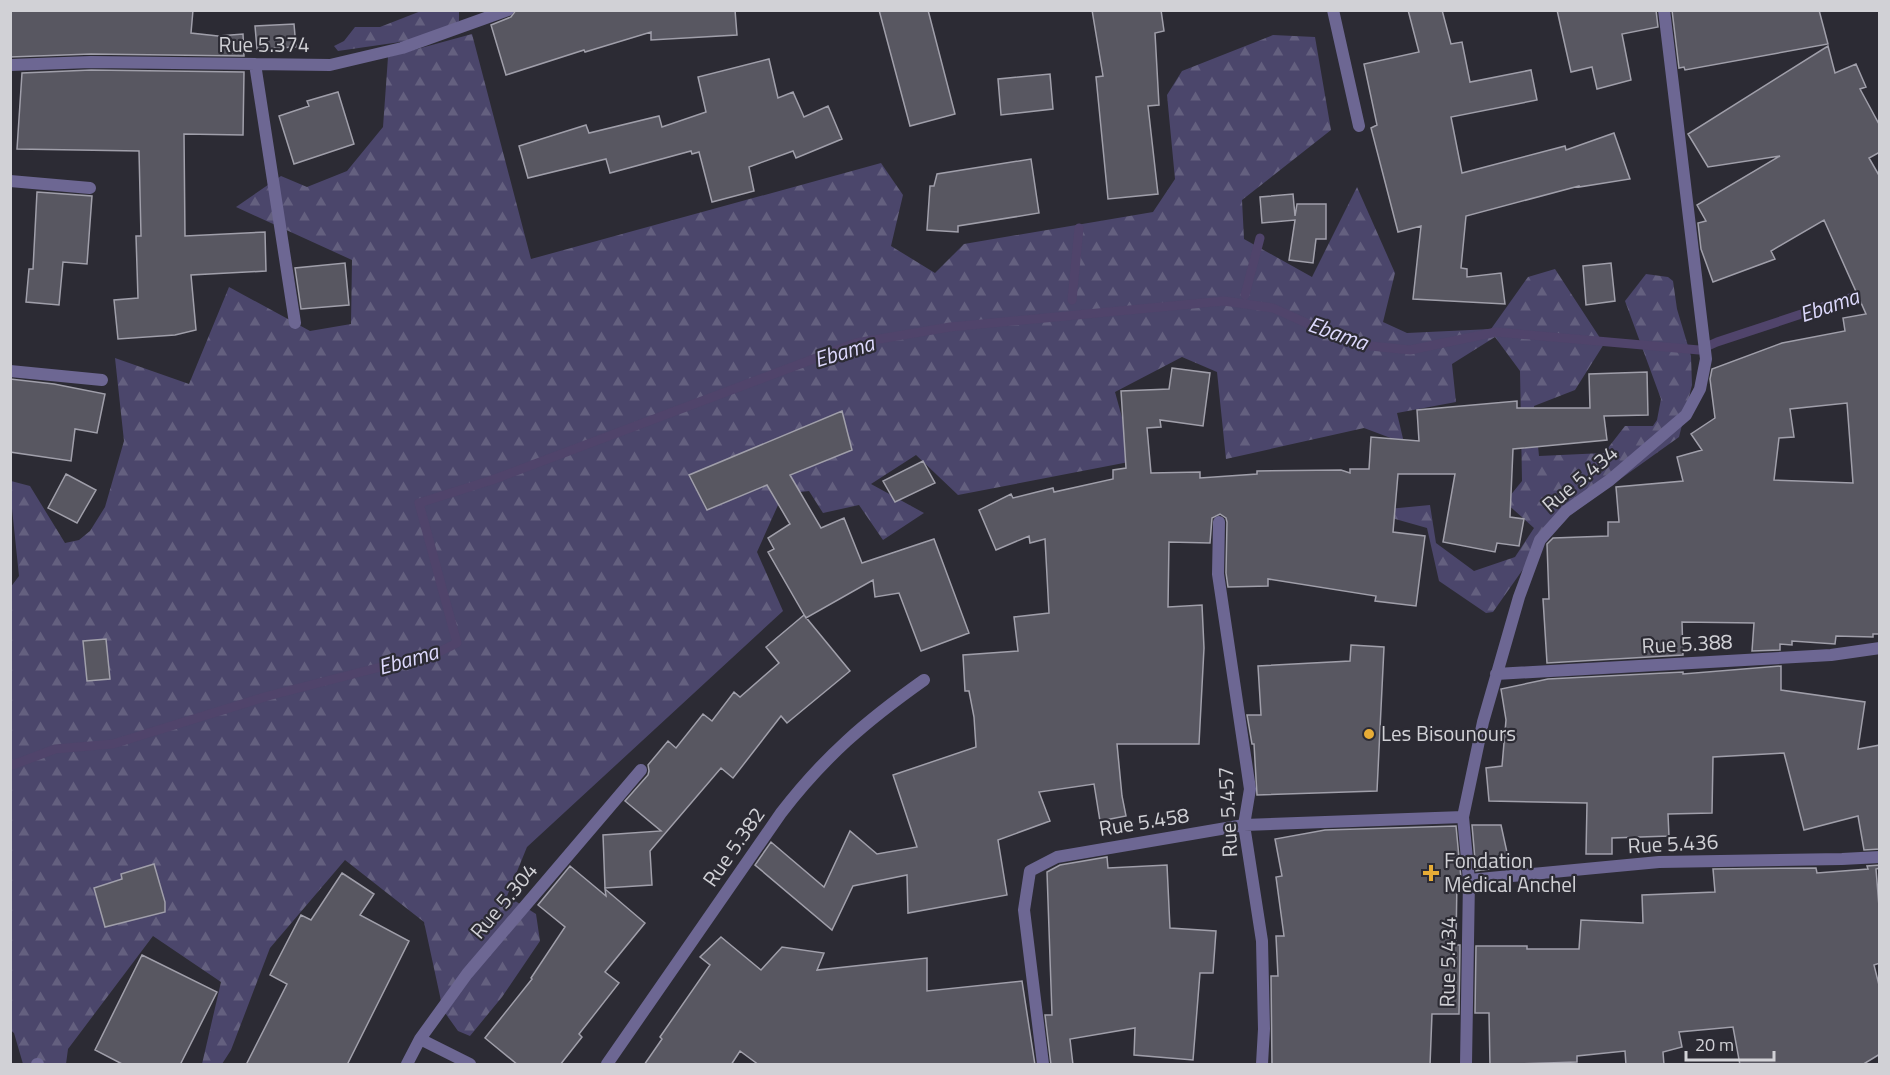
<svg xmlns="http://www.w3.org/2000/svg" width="1890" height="1075" font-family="'Titillium Web',sans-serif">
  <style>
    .forest { fill: url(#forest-firs) }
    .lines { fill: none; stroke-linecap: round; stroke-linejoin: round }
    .stream { stroke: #50446b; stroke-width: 9 }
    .building { fill: #585761; stroke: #a09faa; stroke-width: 1.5; fill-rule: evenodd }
    .street { stroke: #6d6793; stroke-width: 12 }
    .poi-dot { fill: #e7ac36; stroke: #2c2b34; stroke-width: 2 }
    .labels { text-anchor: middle; stroke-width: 4.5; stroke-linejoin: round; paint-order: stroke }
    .street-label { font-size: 21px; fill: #d1d1d6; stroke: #2c2b34 }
    .poi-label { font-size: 21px; fill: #d1d1d6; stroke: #2c2b34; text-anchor: start }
    .water-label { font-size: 22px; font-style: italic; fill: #ddd9fd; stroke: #2c2b34 }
  </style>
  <defs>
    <pattern id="forest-firs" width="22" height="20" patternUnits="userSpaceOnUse" patternTransform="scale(1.5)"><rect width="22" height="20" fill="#4b466b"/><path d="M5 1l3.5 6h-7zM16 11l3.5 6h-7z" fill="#64607f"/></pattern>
  </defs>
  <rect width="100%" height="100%" fill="#2c2b34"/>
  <path class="forest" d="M421 11H459V21L440 34 421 39 338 51 334 46 344 41 355 27H380Z
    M472 34 531 259 881 163 903 195 891 246 935 273 964 244 1153 212 1175 179 1167 95 1182 71 1273 35 1315 37 1331 130 1242 200 1244 239 1312 277 1357 187 1395 273 1383 322 1407 333 1491 329 1528 277 1555 269 1604 344 1575 390 1534 406 1539 456 1604 453 1625 426H1653L1657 420 1661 399 1625 301 1646 274 1668 277 1673 281 1677 309 1691 356 1692 385 1679 437 1552 528 1493 612 1486 613 1439 581 1427 528 1367 511 1430 505 1436 543 1474 571 1515 557 1534 528 1505 502 1522 481 1520 371 1495 337 1452 364 1456 402 1397 413 1404 443 1364 428 1226 459 1217 372 1182 357 1115 392 1134 461 958 495 916 455 871 484 924 513 883 540 859 505 823 513 809 491 783 494 757 552 783 611 527 847 507 896 536 914 540 941 502 997 470 1036 458 1031 443 1010 424 922 345 860 270 948 231 1050 222 1064H202L221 982 153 936 68 1049 66 1064H23L14 1033 10 1030V588L19 576 11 499V481L30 486 65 543 79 540 90 531 105 507 124 441 115 358 189 384 229 287 310 331 351 324 352 260 236 207 281 176 307 187 347 171 383 127 388 57Z"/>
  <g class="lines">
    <path class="stream" d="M1245 295 1260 238
      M1072 300 1079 228
      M10 766 55 749 113 744 268 696 439 652 457 643 419 503 492 480 856 343 950 327 1224 301 1273 308 1324 331 1361 345 1410 350 1496 332 1699 350 1717 342 1868 292"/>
  </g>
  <path class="building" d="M10 10H193L191 33 218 36 243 34 244 56 91 54 10 57Z
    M516 10H735L737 35 651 40V32L585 52 584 50 506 75 491 25 511 17Z
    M879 10H928L955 114 910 126Z
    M1092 10H1161L1164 31 1155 33 1159 105 1148 106 1158 194 1108 199 1096 77 1103 76Z
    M1408 10H1442L1451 44 1462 42 1470 82 1531 70 1537 100 1451 117 1462 173 1565 146 1566 150 1614 133 1630 179 1579 187V186L1466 216 1461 268 1467 269V277L1501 273 1505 304 1413 299 1421 226 1398 232 1371 128 1377 125 1364 64 1419 52Z
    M1557 10H1656L1658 27 1622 34 1631 80 1597 89 1592 67 1571 72Z
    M1672 10H1819L1828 44 1685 70 1684 67 1679 68Z
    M294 24 296 47 257 49 255 26Z
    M1828 46 1835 73 1856 64 1866 87 1860 89 1880 126V152L1869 158 1880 177V634H1873V637L1836 636 1835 644 1792 641V645L1780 644V650L1752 651 1754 623 1682 622 1683 655 1547 663 1543 599H1549L1547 544 1553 538 1608 536V522H1619L1616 487 1683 481 1677 457 1702 450 1691 434 1715 418 1710 379 1712 369 1782 343 1845 331 1843 318 1866 314 1824 220 1771 251 1775 259 1713 282 1701 249 1698 223 1706 221 1697 205 1780 156 1708 167 1688 134ZM1847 403 1853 483 1774 480 1779 438 1794 437 1790 409Z
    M769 59 778 98 793 92 804 117 828 106 842 139 796 158 793 151 749 167 754 191 712 202 699 152 692 154 691 151 610 173 606 159 528 178 519 146 586 125 589 133 659 116 662 127 706 112 698 77Z
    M91 70 244 72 243 135 184 134 185 236 265 232 266 271 191 275 196 330 175 335 118 339 114 300 138 298 136 236H141L139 151 17 149 22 73Z
    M1050 74 1053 109 1001 115 998 79Z
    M338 92 354 144 294 164 279 116 309 106 307 101Z
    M1031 159 1039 213 958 226V232L927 230 930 186H934L937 174Z
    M37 192 92 196 87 264 63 262 59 305 26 302 29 269H33Z
    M1293 194 1295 216 1297 204H1326V239H1316L1313 263 1289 260 1295 220 1262 223 1260 197Z
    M345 263 349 305 301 309 295 268Z
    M1611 263 1615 301 1586 305 1583 266Z
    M1172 368 1210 373 1203 426 1160 420 1161 427 1147 428 1151 473 1200 472V478L1257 474V471L1341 470 1350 473V469H1369L1371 437 1419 441 1417 410 1517 401V408H1590L1589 374 1647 372 1648 415 1604 416 1607 440 1513 449 1510 517 1524 519 1519 546 1497 543 1495 552 1443 542 1455 474H1398L1393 532 1425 536 1416 606 1375 601 1376 596 1268 579V586L1228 587 1226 573 1227 522 1226 518 1220 514 1212 518 1210 543 1169 542 1168 607 1202 605 1204 648 1199 744H1117L1122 796 1126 816 1100 821 1094 784 1039 792 1050 821 998 840 1007 895 908 913 907 875 853 886 832 930 755 865 771 842 824 887 850 831 877 854 917 847 893 775 976 747 974 717 969 691H965L963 655 1018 651 1014 617 1049 613 1045 539 1030 543 1029 536 996 550 979 510 1011 494 1013 498 1053 488 1054 492 1113 479V470L1126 468 1121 391 1169 389Z
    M10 379 54 384 105 394 97 433 75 429 71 461 10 452Z
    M842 411 852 450 790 475 821 528 844 518 862 563 934 539 969 633 921 651 899 593 875 597 873 580 806 618 768 552 774 549 768 538 790 524 767 485 707 510 689 475Z
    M923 461 935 483 895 502 883 481Z
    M66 474 96 490 77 523 48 508Z
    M804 615 850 671 787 723 781 716 733 778 721 768 650 851 652 885 605 888 603 835 661 831 625 801 648 775 649 771 648 765 668 741 676 748 703 714 712 721 734 692 740 697 779 663 766 647Z
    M106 639 110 679 87 681 83 641Z
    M1351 645 1384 647 1377 791 1257 795 1254 744H1252L1247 715H1261L1258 666 1350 661Z
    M1781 666V690L1865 702 1858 749 1880 745V849L1864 850 1858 816 1804 830 1784 753 1713 757 1712 813 1668 814 1669 836 1612 838V854H1586L1587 803 1489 801 1486 768 1502 766 1506 720 1501 689 1548 679 1683 672V674Z
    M1472 825H1501L1510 866 1476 871Z
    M1456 826 1461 878 1457 879 1456 945H1460L1459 1014H1432L1430 1065H1272L1271 976H1278L1276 936H1284L1276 877 1282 876 1275 839 1325 830Z
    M1107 857 1108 868 1167 865 1170 928 1216 931 1213 973H1200L1193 1060 1134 1055 1135 1028 1070 1039 1073 1065H1051L1045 1015H1052L1047 872 1060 865Z
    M154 864 165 902V912L105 927 94 888 122 879 121 874Z
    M1880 865V868L1876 869 1880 919V963L1874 965 1880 989V1054L1862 1065H1740L1733 1027 1679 1032 1682 1047 1663 1052 1664 1065H1626L1625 1051 1577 1056V1062L1490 1065 1489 1013H1475L1476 946H1527V949H1579L1581 920 1643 923 1642 895 1715 892 1713 869 1816 868 1817 873 1868 869 1867 866Z
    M570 866 606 896 605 889 645 923 605 972 619 983 579 1034 582 1037 560 1065H518L485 1038 532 979 531 978 565 927 538 905Z
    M342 873 374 894 360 915 409 941 347 1065H246L287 984 270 975 301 915 311 920Z
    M721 937 761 970 782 947 824 953 817 970 927 958V991L1022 981 1035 1065H759L740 1051 731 1065H644L662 1039 660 1037 710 965 700 957Z
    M142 955 217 992 180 1065H124L95 1050Z"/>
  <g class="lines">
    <path class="street" d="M1333 10 1359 126
      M255 64 295 323
      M10 65 91 62 330 65 402 48 508 10
      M10 181 90 188
      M10 371 102 380
      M1219 522 1218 574 1250 789 1244 825 1262 941 1264 1029 1262 1064
      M1496 674 1831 655 1880 648
      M1469 880 1659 862 1842 859 1880 857
      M420 1039 470 1064
      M37 1064H38
      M407 1064 420 1039 467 974 641 770
      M607 1064 781 813C824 757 866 721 924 680
      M1043 1064 1024 910 1030 871 1057 857 1244 825 1463 817
      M1466 1064 1469 880 1463 817 1483 722 1519 597 1540 540 1566 511 1610 480 1686 415 1700 389 1706 359 1664 10"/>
  </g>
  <g class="poi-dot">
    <circle cx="1369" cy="734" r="6"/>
    <path d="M1428 864h6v6h6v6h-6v6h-6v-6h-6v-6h6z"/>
  </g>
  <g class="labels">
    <g class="street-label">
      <text x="264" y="52">Rue 5.374</text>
      <text transform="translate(1580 479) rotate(-40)" y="7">Rue 5.434</text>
      <text transform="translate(1687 644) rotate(-3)" y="7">Rue 5.388</text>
      <text transform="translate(1228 812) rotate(-93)" y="7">Rue 5.457</text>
      <text transform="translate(1144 822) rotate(-9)" y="7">Rue 5.458</text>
      <text transform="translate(1673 844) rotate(-3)" y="7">Rue 5.436</text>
      <text transform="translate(734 847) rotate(-55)" y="7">Rue 5.382</text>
      <text transform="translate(504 901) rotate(-50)" y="7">Rue 5.304</text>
      <text transform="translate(1448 962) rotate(-89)" y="7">Rue 5.434</text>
    </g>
    <g class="poi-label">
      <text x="1381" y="741">Les Bisounours</text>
      <text x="1444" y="868">Fondation<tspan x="1444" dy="24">Médical Anchel</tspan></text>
    </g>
    <g class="water-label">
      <text transform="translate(1829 305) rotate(-19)" y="8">Ebama</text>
      <text transform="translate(1338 333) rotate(19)" y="8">Ebama</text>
      <text transform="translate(844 351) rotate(-17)" y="8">Ebama</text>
      <text transform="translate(408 659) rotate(-16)" y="8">Ebama</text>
    </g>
  </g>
  <rect width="1890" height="1075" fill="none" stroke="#d1d1d6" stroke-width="24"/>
  <path d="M1686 1051v9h88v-9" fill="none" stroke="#d1d1d6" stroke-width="3"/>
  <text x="1695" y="1051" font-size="18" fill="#d1d1d6" stroke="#2c2b34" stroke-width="4.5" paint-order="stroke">20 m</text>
</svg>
